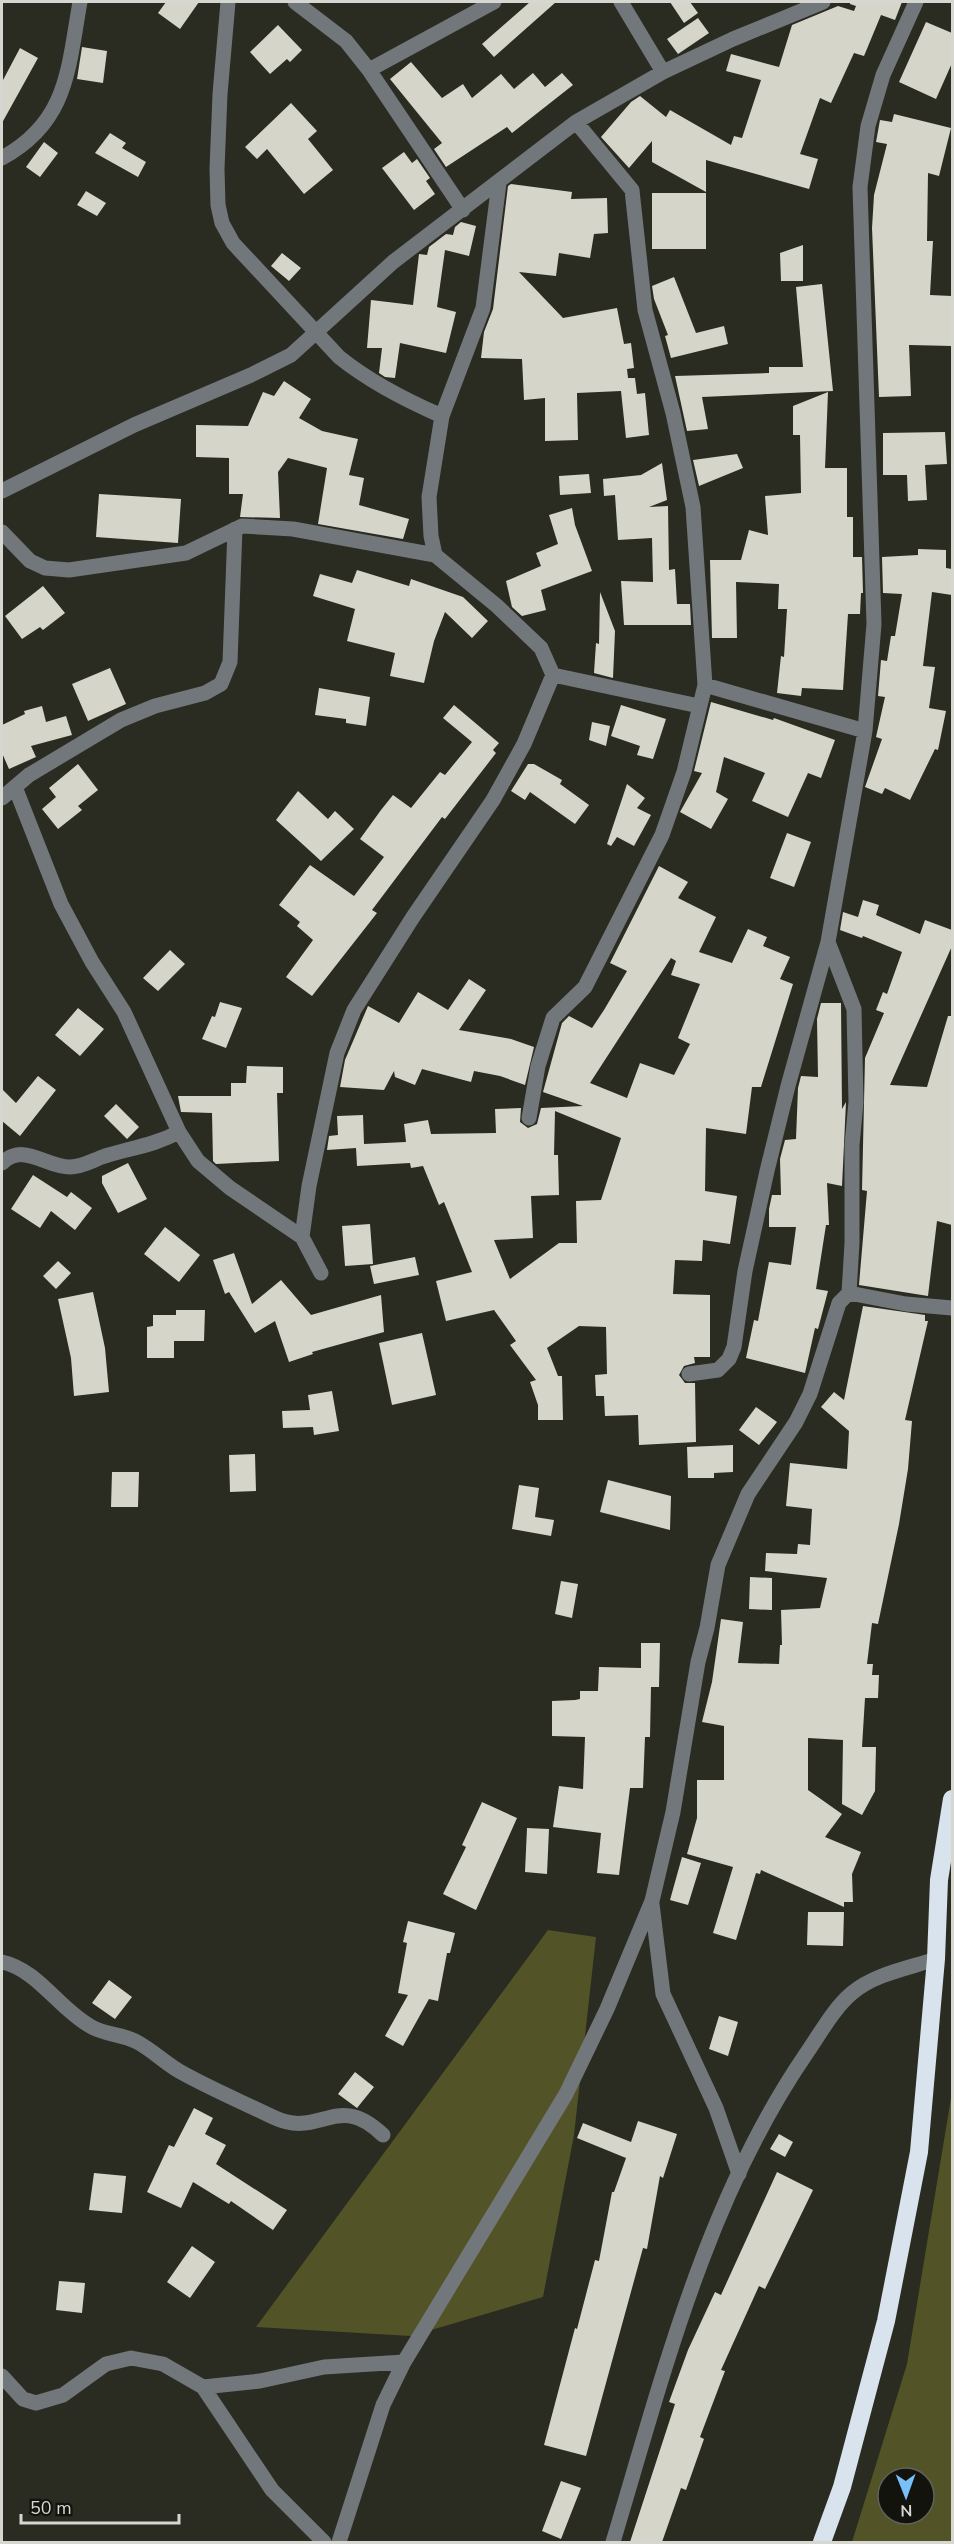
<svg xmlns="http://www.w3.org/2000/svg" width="954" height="2544" font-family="'Nunito Sans',sans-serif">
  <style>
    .green { fill: #525327; fill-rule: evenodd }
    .building { fill: #d5d6c9; fill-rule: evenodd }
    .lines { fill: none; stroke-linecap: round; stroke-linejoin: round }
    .minor { stroke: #72777b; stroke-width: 15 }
    .highway { stroke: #d8e3ed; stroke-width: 18 }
  </style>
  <rect width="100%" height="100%" fill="#2a2b21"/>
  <path class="green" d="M548 1930 596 1937 574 2135 543 2297 411 2336 256 2327Z
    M952 2092V2542H852L907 2364ZM888 2478H924V2514H888Z"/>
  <path class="building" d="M166 2H199L180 29 158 13Z
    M530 2H556L494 57 482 44Z
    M670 2H690L698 13 684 23Z
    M850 2H902L895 20 881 15 864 56 854 53 831 103 820 98 800 154 818 159 809 189 706 160V192L652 162V141L629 168 601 137 631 102 640 96 666 117 670 110 731 145 734 136 742 138 761 80 726 71 731 54 779 67 792 25 838 6 854 11 856 6 850 4Z
    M698 18 709 33 678 54 667 39Z
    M926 22 952 33V63L936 99 899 82Z
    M278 25 302 50 290 62 287 59 270 74 250 52Z
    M82 47 107 51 103 83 77 79Z
    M20 48 38 58 2 123V82Z
    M411 62 442 98 463 84 472 98 501 74 514 89 533 73 545 87 562 73 573 85 512 133 507 127 446 167 434 149 442 143 390 79Z
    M291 103 317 131 308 139 333 170 304 194 267 149 257 159 245 147Z
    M894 114 951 128 939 176 928 173 927 241H933L930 295 952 296V346L909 345 911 396 879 397 872 228 874 195 887 144 876 142 880 120 892 122Z
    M110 133 126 143 122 148 146 162 138 177 95 153Z
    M44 142 58 153 40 177 26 167Z
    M404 152 412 163 417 159 430 178 426 181 435 194 414 210 382 168Z
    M511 184 572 192 571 199 607 198 608 233 594 234 590 258 559 253 556 276 519 272 563 318 617 308 624 344 631 343 634 368 627 369 628 378H635L637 394 645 393 649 435 626 438 621 391 577 393 578 440 545 441V398L524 400 522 359 481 358 484 332 493 309 508 186Z
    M86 191 106 203 97 216 77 205Z
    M652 193H706V249H652Z
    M461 222 476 226 469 256 445 250 437 307 456 312 446 353 400 343 395 378 385 377 379 373 382 348H367L371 300 413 305 419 254 427 255 429 247 446 234 453 235 455 227Z
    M803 245V281H781L780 253Z
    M282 253 301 268 289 281 271 266Z
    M674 277 696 333 724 326 728 344 671 358 665 336 668 335 654 299 652 286Z
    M822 284 833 391 702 397 708 429 687 431 675 376 769 373V367H803L796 287Z
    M284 381 311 399 299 418 322 431 358 439 349 475 364 478 359 505 409 519 403 539 318 524 327 468 288 458 278 472 280 518 240 517 243 494H229V458L196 457V425L248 426 263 392 274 396Z
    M828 392 825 468H847V517H853V557H862L863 593H861L860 614H848L843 690 802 688 801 696 777 693 781 656 784 657 787 609H778L779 584 736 582 737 638H712L710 560H741L749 530 768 535 765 496 801 493 800 435H793V406Z
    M945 432 947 464 925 465 927 500 908 501 907 475H883V433Z
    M737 454 743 468 699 486 693 460Z
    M662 463 667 500 649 507 668 506 669 570 675 569 677 604H690L691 625H624L621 581 653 582 652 538 618 540 615 495 604 496 603 479 641 475Z
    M589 474 591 493 560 495 559 476Z
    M99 494 181 499 178 543 96 537Z
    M572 508 575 525 592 571 541 590 546 610 522 616 512 607 506 581 541 566 536 553 558 544 549 515Z
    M918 549 946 550V568L952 569V595L932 592 923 666 935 667 929 708 946 711 938 750 935 749 910 800 885 788 882 794 865 787 882 739 876 737 885 697 878 696 881 660 887 661 891 636H895L902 594 883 593 882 557 918 555Z
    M357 570 409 586 411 579 463 597 488 621 472 638 445 612 434 641 424 683 390 676 395 653 347 641 355 609 313 596 320 574 352 583Z
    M43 586 65 613 43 630 40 627 22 639 5 616Z
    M600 592 615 631 613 678 594 673 596 643 599 644Z
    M110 668 126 704 88 721 72 684Z
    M319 688 370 697 366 726 346 723V719L315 715Z
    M711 702 773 720 774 718 835 740 821 778 808 773 788 817 752 801 765 773 724 757 716 792 728 799 711 829 680 812 702 773 694 771Z
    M454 705 499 743 493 750 496 753 445 819 442 817 372 910 377 913 312 996 286 977 313 940 297 926 300 922 279 905 310 865 354 896 384 857 360 839 381 810 393 795 411 808 440 772 445 775 472 742 443 718Z
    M621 705 666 719 653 759 637 755 640 746 611 736Z
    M42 706 46 722 66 716 72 735 31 746 36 757 9 769 2 753V725L25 714 24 711Z
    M592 722 610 726 606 746 589 740Z
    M78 764 98 790 78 806 82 810 58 829 42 809 56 797 49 788Z
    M528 764H534L562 780 560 784 589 805 575 824 530 792 525 800 511 791Z
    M627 784 645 798 637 808 651 815 634 846 617 837 611 846 607 844Z
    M298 791 328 819 335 811 354 829 321 861 276 820Z
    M787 833 811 842 794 887 770 878Z
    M659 866 688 882 678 898 716 917 699 952 732 963 748 929 767 937 763 946 790 957 780 979 793 984 761 1087H752L746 1134 706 1128 705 1191 737 1196 730 1244 703 1240 702 1261 675 1260 673 1294 710 1295V1357H694L695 1363 684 1366 679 1375 685 1383H695L696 1442 639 1445 638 1415 605 1416 604 1396H596L595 1375 607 1374 606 1327 579 1326 547 1348 558 1376H562L563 1420H538V1405L530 1382 536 1380 510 1345 516 1341 494 1310 446 1321 436 1281 472 1272 444 1202 439 1205 423 1166 411 1168 410 1163 357 1166 356 1148 327 1150 329 1136 338 1135 337 1116 363 1115 364 1144 406 1142 404 1124 428 1120 431 1134 496 1133 495 1109 521 1108 520 1122 528 1128 537 1124 541 1108 583 1106 543 1092 562 1023 569 1016 592 1028 604 1010 627 971 610 963ZM671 958 676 961 671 975 700 984 678 1038 690 1044 674 1075 640 1063 627 1098 590 1083ZM555 1111 621 1138 601 1200 576 1201 577 1243H559L510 1279 494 1240 533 1238 531 1196 559 1195 558 1155H554Z
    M863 900 879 905 876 915 920 934 925 920 952 930V946L890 1085 927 1087 948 1016H952V1225L937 1221 928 1296 859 1285 867 1191 862 1190 865 1058 884 1013 876 1010 883 992 887 994 902 952 863 936 862 938 840 930 843 912 858 917Z
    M170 950 185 964 158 991 143 978Z
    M469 979 486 990 459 1030 511 1039 534 1047 525 1085 500 1076 474 1071 471 1082 422 1069 415 1085 395 1077 394 1071 384 1090 340 1087 345 1060 368 1006 399 1023 418 992 448 1010Z
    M220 1002 242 1008 226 1048 202 1039 212 1016 215 1017Z
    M821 1003H841L842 1109 846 1102 842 1186 827 1183 829 1225H826L816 1289 828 1291 818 1329 815 1328 805 1373 746 1358 754 1320 758 1321 769 1262 791 1265 796 1227H769V1209L772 1195H781L780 1159 785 1140 796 1139 798 1088 801 1076 818 1077 817 1019Z
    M78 1008 104 1029 80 1056 55 1035Z
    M247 1066 283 1067V1093H277L279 1161 216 1164 213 1161 212 1113 181 1112 178 1096H231V1083H246Z
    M38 1076 56 1090 20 1136 2 1121V1089L16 1103Z
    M116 1104 139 1127 127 1139 104 1116Z
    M128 1163 147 1199 118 1213 102 1183V1176Z
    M33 1175 67 1197 71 1192 92 1208 75 1230 51 1211 40 1228 11 1209Z
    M370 1224 373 1264 345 1266 342 1226Z
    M165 1227 200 1255 179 1282 144 1254Z
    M234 1253 252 1304 281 1280 311 1315 381 1295 384 1332 312 1352 313 1354 289 1362 275 1321 255 1333 229 1292 225 1294 213 1260Z
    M415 1257 419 1275 374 1284 370 1266Z
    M58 1261 71 1273 56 1289 43 1276Z
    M93 1292 105 1348 109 1392 74 1396 71 1358 58 1299Z
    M863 1306 925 1315V1321H928L905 1420 912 1421 908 1469 899 1524 878 1624 872 1623 867 1664H873L872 1675H879L878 1698H865L862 1747H876L875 1791 862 1815 842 1804 843 1740 808 1738V1790L842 1814 825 1837 861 1852 852 1874 853 1902H844V1907L761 1870 760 1874 756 1873 736 1940 713 1933 733 1867 687 1854 697 1818V1780H724V1726L702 1722 712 1682 721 1619 743 1622 738 1663 779 1664 780 1645H782L781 1610 820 1608 827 1578 765 1571 766 1553 797 1554 798 1544 810 1545 812 1509 786 1506 790 1463 847 1469 849 1431 821 1407 834 1392 844 1400Z
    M176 1310H205L204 1341H174V1358H147V1327L153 1326V1315H176Z
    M422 1333 436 1395 392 1405 379 1343Z
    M332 1391 339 1431 314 1435 313 1427 283 1428 282 1411 310 1410 308 1395Z
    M756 1407 777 1422 759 1445 739 1430Z
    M733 1445V1472L714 1473V1478H688L687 1447Z
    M255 1454 256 1491 230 1492 229 1455Z
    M112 1472H139L138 1507H111Z
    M608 1480 671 1496 670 1530 600 1512Z
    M519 1485 539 1488 535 1517 554 1520 551 1536 512 1529Z
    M750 1577 772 1578V1610L749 1609Z
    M561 1581 578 1584 572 1618 555 1614Z
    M641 1643H660L659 1687H651L650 1737H645L643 1788H630L619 1875 597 1873 601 1833 553 1827 559 1786 583 1789 585 1737 552 1736V1701L575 1700 580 1699V1691H598L599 1667 641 1668Z
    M482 1802 517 1818 476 1910 443 1894 466 1847 462 1845Z
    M527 1828 549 1829 547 1874 525 1872Z
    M682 1857 701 1863 688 1905 670 1900Z
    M808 1912H844L843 1946 807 1945Z
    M408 1921 455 1933 450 1953H447L438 2001 429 1999 403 2046 385 2036 408 1995 398 1993 407 1943 403 1942Z
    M109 1980 132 1997 115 2019 92 2003Z
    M719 2016 738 2022 728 2056 709 2049Z
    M355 2072 374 2087 357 2108 338 2094Z
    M194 2108 213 2118 205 2134 226 2145 216 2164 287 2210 273 2230 231 2201 229 2204 193 2182 181 2208 147 2192 169 2145 174 2147Z
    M638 2121 677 2134 663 2178 660 2176 647 2249 643 2248 586 2456 544 2445 575 2328 577 2329 595 2260 599 2261 612 2192H614L626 2158 577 2138 583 2123 631 2142Z
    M779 2134 793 2142 785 2157 770 2149Z
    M777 2172 813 2190 765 2289 759 2286 721 2370 725 2371 700 2437 704 2439 686 2490 681 2488 662 2542H630L675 2404 669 2402 688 2350 715 2292 721 2295Z
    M94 2173 126 2176 122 2213 89 2210Z
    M192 2246 215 2262 190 2298 167 2282Z
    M59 2281 85 2283 82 2313 56 2310Z
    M561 2481 581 2488 561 2539 542 2531Z"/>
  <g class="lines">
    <path class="minor" d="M228 2 220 94 217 169 218 205 222 223 233 243 339 357C370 382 405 400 442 416
      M295 2 346 41 369 70 463 210
      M621 2 663 72
      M369 70 494 2
      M2 158C68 122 68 69 80 2
      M2 491 134 425 251 375 291 355 393 262 576 122 663 72 733 39 823 2
      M2 532 30 561 45 568 69 570 186 553 242 526 293 529 435 555
      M553 675 699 706
      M705 685 865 731
      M15 787 61 904 92 962 124 1012 179 1132 198 1161 230 1188 302 1237 321 1273
      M2 798 29 775 121 720 155 706 205 693 221 684 230 662 235 529
      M529 1118 538 1066 553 1018 585 987 662 835 684 772 705 685 693 507 673 413 645 310 632 190 576 122
      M2 1163C24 1142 45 1167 70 1167 83 1167 93 1160 105 1156 131 1148 155 1145 179 1132
      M302 1237 309 1186 337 1053 354 1010 413 917 493 800 524 744 553 675 541 648 497 606 435 555 431 536 429 497 442 416 483 308 499 183
      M849 1293 852 1243V1145L856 1102 854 1009 828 942 865 731 874 624 860 187 868 126 883 75 916 2
      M689 1374 718 1370 729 1359 734 1347 745 1271 767 1171 788 1086 828 942
      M652 1904 663 1994 716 2108 739 2174
      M2 1962C38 1970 58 2008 90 2026 104 2035 123 2034 137 2042 152 2050 164 2062 179 2071 209 2088 242 2102 273 2117 321 2140 336 2090 383 2135
      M2 2376 23 2399 36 2403 63 2395 106 2364 131 2358 163 2364 203 2387 272 2490 324 2542
      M203 2387 260 2381 324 2367 404 2362
      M339 2542 383 2405 404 2362 566 2094 607 2009 652 1901 673 1812 698 1662 707 1628 718 1565 748 1494 796 1422 810 1394 839 1303 849 1293 906 1304 952 1308
      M613 2542C663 2376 706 2200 806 2054 820 2034 833 2009 852 1993 874 1974 909 1968 936 1959"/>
    <path class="highway" d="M822 2542 842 2487 886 2321 919 2152 936 1959 939 1880 952 1799"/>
  </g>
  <rect width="954" height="2544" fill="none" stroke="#d7d7d1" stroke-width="6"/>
  <g transform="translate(906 2496) rotate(179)"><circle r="28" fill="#13130e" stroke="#61615c" stroke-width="1.5"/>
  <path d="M0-4.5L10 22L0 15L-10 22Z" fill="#79bff8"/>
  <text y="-9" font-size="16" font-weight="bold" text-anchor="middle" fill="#d7d7d1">N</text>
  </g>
  <path d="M21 2514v9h158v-9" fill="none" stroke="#d7d7d1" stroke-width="3"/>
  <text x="30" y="2514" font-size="18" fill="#d7d7d1" stroke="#13130e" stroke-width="4.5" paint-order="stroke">50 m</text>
</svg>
